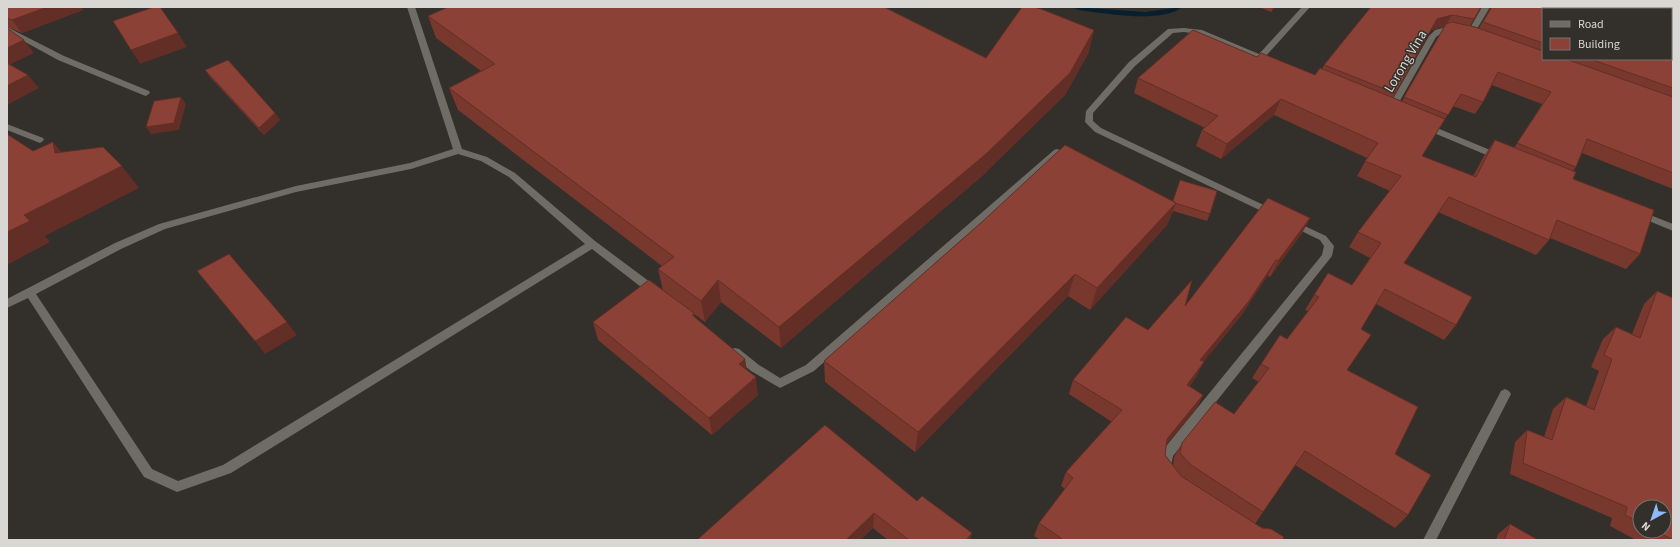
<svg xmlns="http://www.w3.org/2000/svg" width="1680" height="547" font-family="'Source Sans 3',sans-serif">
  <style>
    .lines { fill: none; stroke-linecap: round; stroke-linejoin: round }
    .stream { fill: #081f2f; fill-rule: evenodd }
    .lane { fill: #6f6b65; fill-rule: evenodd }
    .street { fill: #6f6b65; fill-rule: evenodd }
    .wall { fill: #78382e; fill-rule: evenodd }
    .shaded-wall { fill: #622e26 }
    .building { fill: #8c4136; stroke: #622e26 }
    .labels { text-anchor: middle; stroke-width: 3; stroke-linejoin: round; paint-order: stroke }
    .street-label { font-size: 14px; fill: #d9d7d3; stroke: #332f2a }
  </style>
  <rect width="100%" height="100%" fill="#332f2a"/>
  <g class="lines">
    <path class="stream" d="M1073 7 1145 12 1182 7C1165 22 1115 15 1094 12 1087 11 1078 11 1073 7Z"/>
    <path class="lane" d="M407 7H415L462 149 487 157 515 173 595 241 658 288 659 291 658 294H650L592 249 231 473 177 492 144 477 28 298 7 308V299L115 243 159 224 296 186 410 163 453 149ZM458 154 481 161 509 177 585 244 223 465 178 481 152 469 36 294 121 249 165 229 296 192 411 169Z
      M1057 149 1060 150 1061 152 1060 154 814 371 780 388 751 371 731 355 730 352 731 349 735 348 739 349 759 365 780 378 806 365 1054 150Z"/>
    <path class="street" d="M1302 7H1310L1265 57 1273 60V64H1267L1197 34 1184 32 1173 33 1135 66 1093 113V121L1101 128 1276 211 1278 213 1276 215H1270L1095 132 1085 122 1086 111 1129 62 1168 29 1184 28 1202 30 1259 54Z
      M1482 7H1490L1474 34 1477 37 1476 39H1470L1466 35Z
      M7 27 64 56 149 91 150 93 146 96 143 95 58 60 7 32Z
      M1443 28 1454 30 1458 32 1454 34 1442 33 1436 37 1393 113H1387L1386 111 1429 36 1435 30Z
      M1425 123 1502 155 1503 157 1499 160 1496 159 1422 128 1421 126 1422 124Z
      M7 124 43 138 44 140 40 143 7 130Z
      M1640 211 1673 224V231L1637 216 1635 214 1637 212Z
      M1292 220 1326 236 1334 246 1332 256 1173 456 1171 466 1173 470 1171 474 1167 475 1161 473 1159 469 1163 450 1322 255 1324 246 1320 240 1289 225 1287 223Z
      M1505 389 1509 391 1511 394 1436 540H1423L1501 391Z"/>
  </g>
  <path class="wall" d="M7 7H81L83 10 22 33 7 27Z
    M1259 7H1275L1271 12Z
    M1370 7H1481L1470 26 1479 28 1491 7H1673V189L1582 153 1576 167 1573 171V179L1640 254 1626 269 1550 238 1549 240 1536 255 1438 212 1404 263 1456 325 1444 340 1376 304 1361 329 1347 370 1395 454 1408 515 1395 528 1295 465 1263 512 1255 524 1282 540H1040L1034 536 1039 523 1065 489 1061 486 1066 472 1112 422 1069 394 1073 380 1185 306 1310 218 1302 233 1270 277 1268 275 1241 316 1203 362 1196 377 1190 386 1203 395 1196 409 1166 445 1165 455 1173 466 1174 457 1182 443 1234 414 1259 382 1252 378 1261 364 1287 339 1308 311 1305 310 1314 295 1352 285 1370 258 1349 247 1358 232 1390 191 1357 176 1367 158 1274 115 1221 159 1196 146 1202 130 1205 128 1134 93 1138 78 1257 57 1315 75 1322 69 1324 65 1371 7ZM1543 9 1671 59H1543ZM1444 27 1402 101 1393 98 1431 30ZM1492 85 1542 104 1514 148 1495 140 1484 156 1473 176 1422 156 1453 106 1475 114 1483 102Z
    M428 16 986 58 1089 52 1065 95 982 176 781 348 721 302 705 322 694 314V316L747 370 758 395 712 435 598 340 593 322 663 290 658 269 662 266 458 110 449 88 481 71 436 38Z
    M205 70 275 113 280 120 264 135 210 77Z
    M1173 201 1210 214 1207 221 1173 211 1167 225 1090 310 1068 296 915 452 825 382 824 361 983 221Z
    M1657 291 1673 540H1636L1610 526 1612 518 1510 474 1515 442 1527 430 1544 437 1553 409 1566 397 1586 406 1599 371 1591 367 1603 339 1616 327 1632 334 1644 304ZM1640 507 1664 531H1640Z
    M917 501 972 533 970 540H888L873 528 697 540Z
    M1510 524 1538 540H1496L1498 534Z"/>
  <path class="shaded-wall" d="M47 7H81L83 10 22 33 12 20Z
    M1273 7H1275L1271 12Z
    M1452 15 1445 27 1431 30 1388 105 1437 19Z
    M1094 30 1089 52 1065 95 982 176 781 348 779 327Z
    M178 33 187 47 140 64 131 50Z
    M24 40 34 53 7 66V48Z
    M28 75 39 88 7 105V86Z
    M181 97 186 104 179 130 151 134 146 127Z
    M1281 99 1274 115 1221 159 1227 144Z
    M275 113 280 120 264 135 259 128Z
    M53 142 71 163 55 153Z
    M122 166 139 188 45 236 50 242 7 265V232L24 215Z
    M1176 203 1167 225 1090 310 1097 288Z
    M1310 218 1302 233 1270 277 1278 261Z
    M1276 260 1268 275 1241 316 1193 375 1200 360Z
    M1075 274 1068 296 915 452 918 432Z
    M718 280 721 302 705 322 701 301Z
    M287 322 297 335 265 354 255 341Z
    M745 359 748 376 739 364Z
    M1204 362 1196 377 1180 399 1187 385Z
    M756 377 758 395 712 435 709 418Z
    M1203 395 1196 409 1160 453 1167 439Z
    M874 513 873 528 861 540H846Z
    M972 533 970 540H966Z"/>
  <path class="building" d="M7 7H47L12 20 7 18Z
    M154 7H160L178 33 131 50 113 21Z
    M448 7H884L986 58 1022 7H1034L1041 9 1094 30 1070 73 986 154 779 327 718 280 701 301 658 269 674 257 449 88 495 64 428 16Z
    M1371 7H1481L1474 19 1452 15 1437 19 1395 93 1324 65Z
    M1492 7H1673V88L1590 59H1671V9H1543V43L1483 22Z
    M1452 22 1475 27 1543 51V59H1566L1673 97V173L1587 139 1576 167 1517 143 1551 92 1498 72 1483 102 1461 94 1448 115 1404 97 1446 24Z
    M7 28 24 40 7 48Z
    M1193 30 1257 57 1261 53 1315 75 1320 68 1445 119 1422 156 1476 177 1495 140 1576 172 1573 179 1654 210 1640 254 1557 220 1549 240 1449 197 1404 263 1472 297 1456 325 1385 289 1361 329 1371 335 1347 370 1418 407 1395 454 1431 475 1408 515 1305 451 1263 512 1191 465 1180 453 1182 443 1215 402 1234 414 1269 368 1261 364 1280 335 1287 339 1319 297 1314 295 1328 273 1352 285 1381 243 1358 232 1401 176 1365 161 1378 143 1281 99 1227 144 1202 130 1218 116 1138 78Z
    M228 60 275 113 259 128 205 70Z
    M7 63 28 75 7 86Z
    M181 97 174 123 146 127 154 101Z
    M7 134 33 151 53 142 55 153 103 147 122 166 24 215 30 221 7 232Z
    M1065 145 1176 203 1097 288 1075 274 918 432 824 361 983 221Z
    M1180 180 1217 191 1210 214 1175 203H1176L1173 201Z
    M1268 198 1310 218 1278 261 1276 260 1249 301 1200 360 1204 362 1187 385 1203 395 1167 439 1165 455 1181 476 1262 528 1271 529 1284 537 1282 540H1060L1061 538 1039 523 1073 478 1066 472 1122 410 1073 380 1126 317 1148 330 1192 280 1185 306Z
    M229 254 287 322 255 341 197 271Z
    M649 280 694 313 692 315 745 359 739 364 756 377 709 418 593 322Z
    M1657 291 1673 298V540L1656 531H1664V507H1640V523L1625 515 1627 507 1523 463 1527 430 1552 440 1566 397 1594 410 1612 359 1604 355 1616 327 1640 338Z
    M825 425 917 501 922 496 972 533 966 540H909L874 513 846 540H697Z
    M1510 524 1538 540H1504Z"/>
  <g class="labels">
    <g class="street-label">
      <text transform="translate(1405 61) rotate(-59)" y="5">Lorong Vina</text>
    </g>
  </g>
  <rect width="1680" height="547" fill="none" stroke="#d9d7d3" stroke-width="16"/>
  <rect x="1542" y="8" width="130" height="52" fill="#332f2a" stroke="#75726e"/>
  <rect x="1550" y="21" width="20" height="6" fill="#6f6b65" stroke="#75726e"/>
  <text x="1578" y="28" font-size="12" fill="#d9d7d3">Road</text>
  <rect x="1550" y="38" width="20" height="12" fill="#8c4136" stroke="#75726e"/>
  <text x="1578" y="48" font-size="12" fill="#d9d7d3">Building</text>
  <g transform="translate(1652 519) rotate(220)"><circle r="19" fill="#332f2a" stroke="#75726e"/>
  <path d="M0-3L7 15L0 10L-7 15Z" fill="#90b8fd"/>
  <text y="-6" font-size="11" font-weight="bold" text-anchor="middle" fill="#d9d7d3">N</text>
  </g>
</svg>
